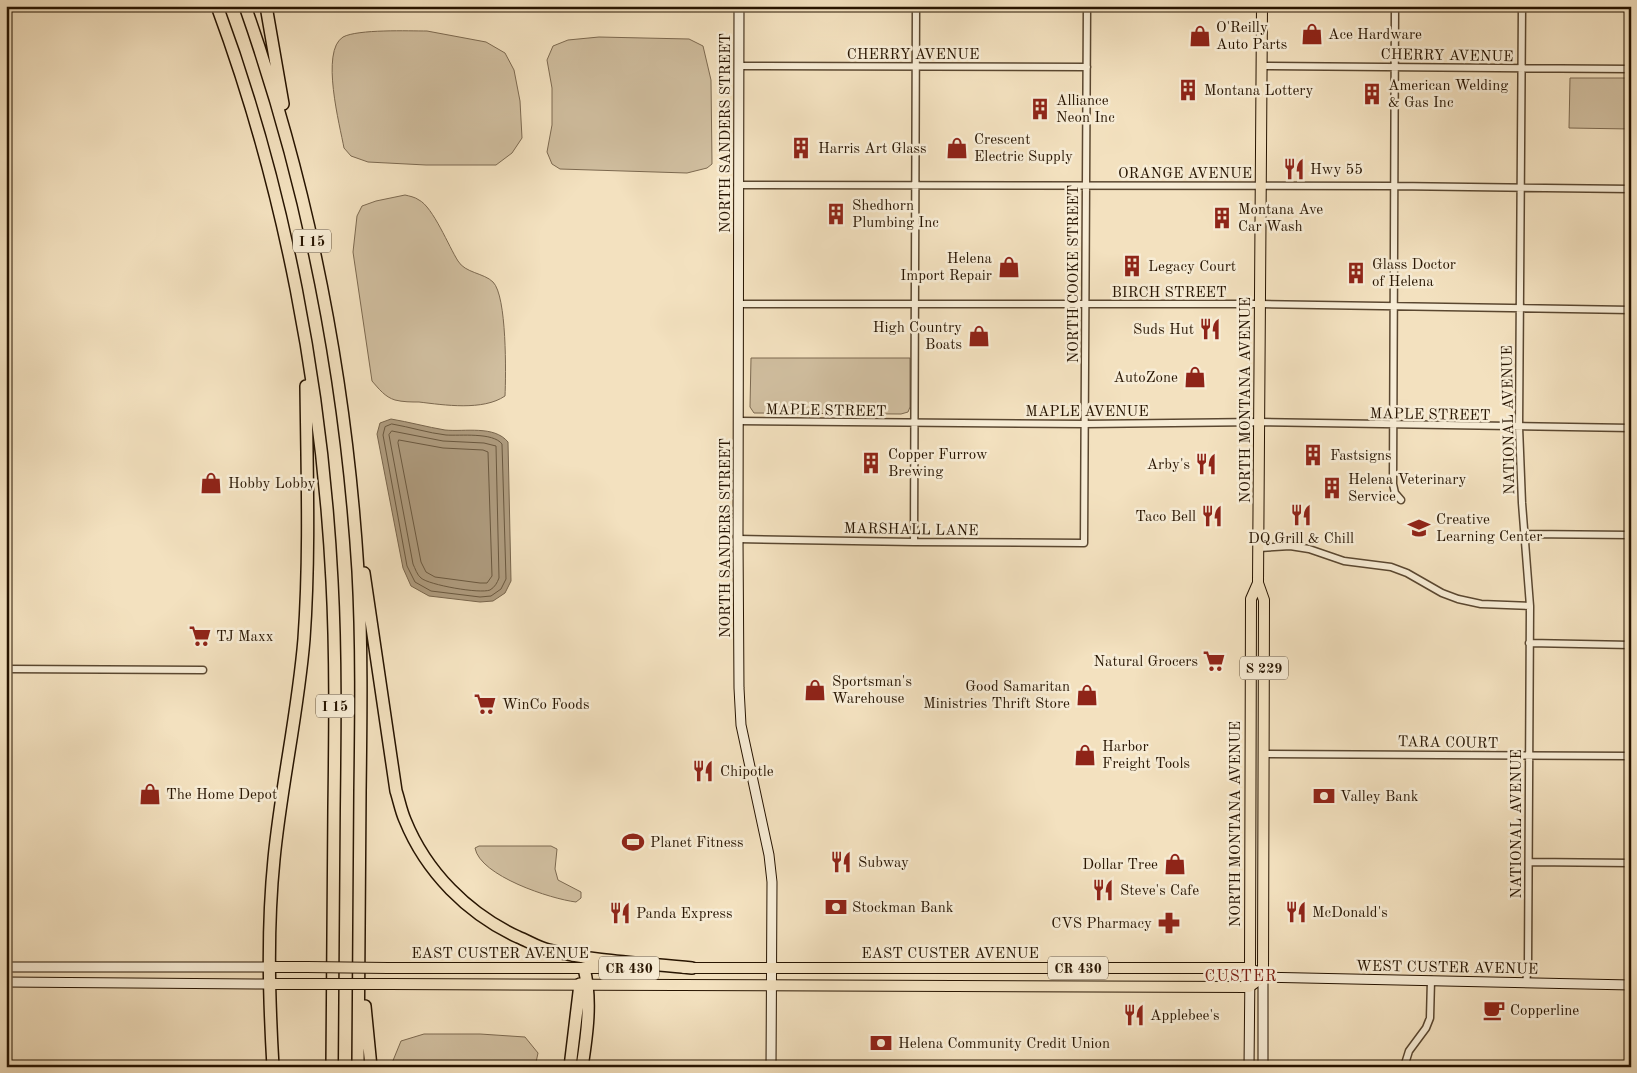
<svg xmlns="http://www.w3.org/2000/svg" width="1637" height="1073" font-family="'Old Standard TT',serif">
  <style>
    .green { fill: #d0be9f; stroke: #7c6950 }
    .water { fill: #ae9b7e; stroke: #78654c }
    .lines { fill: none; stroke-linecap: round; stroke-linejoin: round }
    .shore { stroke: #6a583f; stroke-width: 1 }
    .street-casing { stroke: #5a4730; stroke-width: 9 }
    .secondary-casing { stroke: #271400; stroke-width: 11 }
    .primary-casing { stroke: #271400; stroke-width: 12 }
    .highway-casing { stroke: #271400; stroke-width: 14 }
    .street { stroke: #f7ecd5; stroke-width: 6 }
    .secondary { stroke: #f7ecd5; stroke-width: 9 }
    .primary { stroke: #f3e1bf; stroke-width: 10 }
    .highway { stroke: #f3e1bf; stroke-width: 11 }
    .primary-bridge-casing { stroke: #271400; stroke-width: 12; stroke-linecap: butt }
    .primary-bridge { stroke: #f3e1bf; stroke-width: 10 }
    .labels { text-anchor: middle; stroke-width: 5; stroke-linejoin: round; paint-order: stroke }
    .shield { fill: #f7ecd5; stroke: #655540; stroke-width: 1 }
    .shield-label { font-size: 14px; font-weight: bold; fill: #271400 }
    .poi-label { font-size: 15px; fill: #271400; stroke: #f7ecd5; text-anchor: start }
    .street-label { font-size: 15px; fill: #271400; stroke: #f7ecd5 }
    .neighbourhood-label { font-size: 16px; letter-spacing: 1px; fill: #7a1f14; stroke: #f7ecd5 }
  </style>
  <rect width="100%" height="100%" fill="#f3e1bf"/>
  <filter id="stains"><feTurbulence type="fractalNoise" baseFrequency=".004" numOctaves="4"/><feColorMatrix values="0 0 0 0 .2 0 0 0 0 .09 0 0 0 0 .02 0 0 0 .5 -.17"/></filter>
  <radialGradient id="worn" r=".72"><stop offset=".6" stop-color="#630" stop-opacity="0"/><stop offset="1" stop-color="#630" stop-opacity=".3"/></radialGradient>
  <path class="green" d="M427 31 486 42 505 53 514 70 520 101 522 138 512 153 496 165H426L368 162 351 156 344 148C340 126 320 51 343 37 358 29 409 31 427 31Z
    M599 37 689 39 703 46 711 80 712 164 707 168 687 173 560 169 552 164 547 152 552 125V88L547 60 553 46 568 40Z
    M1570 78H1631V129L1569 128Z
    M405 195C409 196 415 197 419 200 433 207 449 247 458 261 465 273 484 273 493 282 507 296 506 375 505 396 483 411 444 405 419 402 411 402 403 402 395 400 385 397 379 389 372 381L353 252 357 216 362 206 376 201Z
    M751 358H910V407L908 412 901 414 754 413 750 407Z
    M479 846H551L557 849 555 869 558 880 581 892V898L576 902C551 899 480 876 475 848Z
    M424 1034H480L525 1037 538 1053 535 1067H393L392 1063 401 1041Z"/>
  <path class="water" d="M391 419C409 422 427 427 445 430 465 432 494 425 508 442L511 581 505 593 493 601 480 602 429 596 411 586 403 568 377 434 380 423Z"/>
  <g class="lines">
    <path class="shore" d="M392 424C410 427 428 433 446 435 460 436 493 432 502 444L506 579 501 589 491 596 480 597 431 591 415 582 407 566 383 435 385 427Z
      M392 431 443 441 484 443 496 446 499 578C497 583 495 587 490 590 480 594 429 585 421 578 417 575 415 568 413 564L389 435Z
      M399 440 443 448 483 450 488 452 492 576 487 583H480L435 577 426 572 421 562 398 443Z"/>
    <g class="street-casing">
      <path id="street" d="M1395 6 1393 484 1395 493 1401 500
        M1522 6 1519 427 1522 503 1530 606 1528 966 1526 983
        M739 66 1087 67
        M1262 66 1631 69
        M738 185 1394 186 1631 189
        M738 304H1261L1631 310
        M738 421 1085 424 1260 422 1631 428
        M1525 534 1631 535
        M738 539 914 542 1084 543 1087 6
        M914 542 916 6
        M1259 548 1290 546 1309 549 1344 561 1391 567 1407 573 1442 593 1458 599 1481 604 1530 606
        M1529 643 1631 645
        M6 669 203 670
        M1264 754 1631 756
        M1529 862 1631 863
        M1404 1067 1409 1051 1426 1028 1430 1018 1431 980"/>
    </g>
    <g class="secondary-casing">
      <path id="secondary" d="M739 6 738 539 739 688 741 725 769 855 772 882 771 1067
        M6 967H269
        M6 982 270 984
        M1249 1067 1250 968
        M1263 1067V977L1631 985"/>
    </g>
    <g class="primary-casing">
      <path id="primary" d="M1262 6 1258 583 1264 600 1263 977
        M269 967H307
        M388 968H639
        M684 968H1250L1263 977
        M1250 968 1251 599 1258 583
        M270 984H303
        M389 984 1249 987 1263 977"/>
    </g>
    <g class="highway-casing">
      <path id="highway" d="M217 6C285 189 322 387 332 581 336 657 335 732 334 808 333 894 333 980 332 1067
        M245 6C309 188 346 379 358 571 362 644 361 718 360 792 359 883 359 975 358 1067
        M266 6 283 104
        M364 573 396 791C399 800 401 811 405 820 426 872 468 914 518 937 528 941 539 948 549 950 596 962 645 963 692 968
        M365 1006 371 1067
        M273 1067C269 998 267 929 274 859 281 786 298 713 304 639 310 555 307 470 306 386
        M570 1067 580 984
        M582 1067C587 1035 592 1000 584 968"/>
    </g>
    <use href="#street" class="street"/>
    <use href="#secondary" class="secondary"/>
    <use href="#primary" class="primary"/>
    <use href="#highway" class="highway"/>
    <g class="primary-bridge-casing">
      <path id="primary-bridge" d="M307 967 388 968
        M303 984H389"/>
    </g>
    <use href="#primary-bridge" class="primary-bridge"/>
  </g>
  <defs>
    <g id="shop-bare" transform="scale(1.725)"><path d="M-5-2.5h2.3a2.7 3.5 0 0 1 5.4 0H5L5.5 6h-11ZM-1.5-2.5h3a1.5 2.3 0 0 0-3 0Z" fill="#8f2418" stroke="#f7ecd5" stroke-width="2.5" paint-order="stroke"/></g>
    <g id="building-bare" transform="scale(1.725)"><path d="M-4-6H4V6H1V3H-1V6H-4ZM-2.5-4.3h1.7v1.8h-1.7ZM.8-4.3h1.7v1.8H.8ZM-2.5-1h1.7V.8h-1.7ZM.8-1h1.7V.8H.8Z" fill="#8f2418" stroke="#f7ecd5" stroke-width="2.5" paint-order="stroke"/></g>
    <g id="restaurant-bare" transform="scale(1.725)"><path d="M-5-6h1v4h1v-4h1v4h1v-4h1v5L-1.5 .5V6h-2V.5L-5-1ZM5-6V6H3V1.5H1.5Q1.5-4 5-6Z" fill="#8f2418" stroke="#f7ecd5" stroke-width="2.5" paint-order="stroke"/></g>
    <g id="school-bare" transform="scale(1.725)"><path d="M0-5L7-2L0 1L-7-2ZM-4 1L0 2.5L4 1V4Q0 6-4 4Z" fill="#8f2418" stroke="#f7ecd5" stroke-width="2.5" paint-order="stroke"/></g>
    <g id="supermarket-bare" transform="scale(1.725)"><path d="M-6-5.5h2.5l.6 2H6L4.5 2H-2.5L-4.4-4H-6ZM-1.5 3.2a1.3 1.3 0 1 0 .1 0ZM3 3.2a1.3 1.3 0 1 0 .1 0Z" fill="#8f2418" stroke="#f7ecd5" stroke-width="2.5" paint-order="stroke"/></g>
    <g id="bank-bare" transform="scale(1.725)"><path d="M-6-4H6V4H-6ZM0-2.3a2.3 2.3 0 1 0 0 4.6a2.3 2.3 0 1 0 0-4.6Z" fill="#8f2418" stroke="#f7ecd5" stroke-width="2.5" paint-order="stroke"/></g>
    <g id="stadium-bare" transform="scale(1.725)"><path d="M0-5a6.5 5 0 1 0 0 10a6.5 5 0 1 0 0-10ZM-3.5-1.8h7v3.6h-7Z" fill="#8f2418" stroke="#f7ecd5" stroke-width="2.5" paint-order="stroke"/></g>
    <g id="pharmacy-bare" transform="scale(1.725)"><path d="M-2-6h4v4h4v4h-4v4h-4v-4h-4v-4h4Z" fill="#8f2418" stroke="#f7ecd5" stroke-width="2.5" paint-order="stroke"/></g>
    <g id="cafe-bare" transform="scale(1.725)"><path d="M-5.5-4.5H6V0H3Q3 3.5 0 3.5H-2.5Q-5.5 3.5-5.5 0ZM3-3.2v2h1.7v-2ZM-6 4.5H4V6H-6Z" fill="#8f2418" stroke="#f7ecd5" stroke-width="2.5" paint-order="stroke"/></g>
  </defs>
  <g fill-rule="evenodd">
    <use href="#shop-bare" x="1312" y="34"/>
    <use href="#shop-bare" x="1200" y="36"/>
    <use href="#building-bare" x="1188" y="90"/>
    <use href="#building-bare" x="1372" y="94"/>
    <use href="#building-bare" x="1040" y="109"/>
    <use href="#building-bare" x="801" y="148"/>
    <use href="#shop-bare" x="957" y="148"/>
    <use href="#restaurant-bare" x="1294" y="169"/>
    <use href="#building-bare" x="836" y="214"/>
    <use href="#building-bare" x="1222" y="218"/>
    <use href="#building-bare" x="1132" y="266"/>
    <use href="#shop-bare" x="1009" y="267"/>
    <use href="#building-bare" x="1356" y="273"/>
    <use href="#restaurant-bare" x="1210" y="329"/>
    <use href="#shop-bare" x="979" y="336"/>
    <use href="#shop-bare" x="1195" y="377"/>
    <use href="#building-bare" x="1313" y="455"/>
    <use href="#building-bare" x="871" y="463"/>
    <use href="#restaurant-bare" x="1206" y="464"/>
    <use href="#shop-bare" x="211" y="483"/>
    <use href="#building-bare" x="1332" y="488"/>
    <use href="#restaurant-bare" x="1301" y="515"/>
    <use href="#restaurant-bare" x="1212" y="516"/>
    <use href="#school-bare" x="1419" y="528"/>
    <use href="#supermarket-bare" x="200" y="636"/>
    <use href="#supermarket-bare" x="1214" y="661"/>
    <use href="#shop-bare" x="815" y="690"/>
    <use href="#shop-bare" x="1087" y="695"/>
    <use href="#supermarket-bare" x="485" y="704"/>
    <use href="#shop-bare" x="1085" y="755"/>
    <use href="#restaurant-bare" x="703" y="771"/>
    <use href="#shop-bare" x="150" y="794"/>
    <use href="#bank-bare" x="1324" y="796"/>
    <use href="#stadium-bare" x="633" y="842"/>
    <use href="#restaurant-bare" x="841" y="862"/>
    <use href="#shop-bare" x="1175" y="864"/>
    <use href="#restaurant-bare" x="1103" y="890"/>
    <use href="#bank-bare" x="836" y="907"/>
    <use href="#restaurant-bare" x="1296" y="912"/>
    <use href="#restaurant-bare" x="620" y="913"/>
    <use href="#pharmacy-bare" x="1169" y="923"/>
    <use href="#cafe-bare" x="1494" y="1010"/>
    <use href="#restaurant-bare" x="1134" y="1015"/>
    <use href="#bank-bare" x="881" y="1043"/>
  </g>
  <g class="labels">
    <g class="shield">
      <rect x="293" y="229.5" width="38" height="23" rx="4"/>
      <rect x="1240" y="656.5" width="48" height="23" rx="4"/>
      <rect x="316" y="694.5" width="38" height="23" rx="4"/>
      <rect x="599" y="956.5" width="60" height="23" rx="4"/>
      <rect x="1048" y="956.5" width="60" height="23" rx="4"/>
    </g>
    <g class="shield-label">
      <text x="312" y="246">I 15</text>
      <text x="1264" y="673">S 229</text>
      <text x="335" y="711">I 15</text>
      <text x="629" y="973">CR 430</text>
      <text x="1078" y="973">CR 430</text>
    </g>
    <g class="poi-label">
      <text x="1216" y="32">O'Reilly<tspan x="1216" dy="17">Auto Parts</tspan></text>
      <text x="1328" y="39">Ace Hardware</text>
      <text x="1388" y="90">American Welding<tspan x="1388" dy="17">&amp; Gas Inc</tspan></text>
      <text x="1204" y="95">Montana Lottery</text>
      <text x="1056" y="105">Alliance<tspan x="1056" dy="17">Neon Inc</tspan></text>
      <text x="974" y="144">Crescent<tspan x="974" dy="17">Electric Supply</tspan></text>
      <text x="818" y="153">Harris Art Glass</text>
      <text x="1310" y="174">Hwy 55</text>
      <text x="852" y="210">Shedhorn<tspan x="852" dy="17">Plumbing Inc</tspan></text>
      <text x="1238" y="214">Montana Ave<tspan x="1238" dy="17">Car Wash</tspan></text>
      <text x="992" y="263" text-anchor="end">Helena<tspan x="992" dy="17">Import Repair</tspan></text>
      <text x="1372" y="269">Glass Doctor<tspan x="1372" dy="17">of Helena</tspan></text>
      <text x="1148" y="271">Legacy Court</text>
      <text x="962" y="332" text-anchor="end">High Country<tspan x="962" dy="17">Boats</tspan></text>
      <text x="1194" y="334" text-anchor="end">Suds Hut</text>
      <text x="1178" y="382" text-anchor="end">AutoZone</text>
      <text x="888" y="459">Copper Furrow<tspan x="888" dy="17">Brewing</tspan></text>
      <text x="1330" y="460">Fastsigns</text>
      <text x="1190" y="469" text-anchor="end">Arby's</text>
      <text x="1348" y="484">Helena Veterinary<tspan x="1348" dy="17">Service</tspan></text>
      <text x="228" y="488">Hobby Lobby</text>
      <text x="1196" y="521" text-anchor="end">Taco Bell</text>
      <text x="1436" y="524">Creative<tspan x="1436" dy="17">Learning Center</tspan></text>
      <text x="1301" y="543" text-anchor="middle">DQ Grill &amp; Chill</text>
      <text x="216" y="641">TJ Maxx</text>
      <text x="1198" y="666" text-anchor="end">Natural Grocers</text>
      <text x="832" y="686">Sportsman's<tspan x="832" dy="17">Warehouse</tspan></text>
      <text x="1070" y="691" text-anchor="end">Good Samaritan<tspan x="1070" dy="17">Ministries Thrift Store</tspan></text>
      <text x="502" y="709">WinCo Foods</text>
      <text x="1102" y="751">Harbor<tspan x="1102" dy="17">Freight Tools</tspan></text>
      <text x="720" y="776">Chipotle</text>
      <text x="166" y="799">The Home Depot</text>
      <text x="1340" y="801">Valley Bank</text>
      <text x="650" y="847">Planet Fitness</text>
      <text x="858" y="867">Subway</text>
      <text x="1158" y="869" text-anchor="end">Dollar Tree</text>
      <text x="1120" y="895">Steve's Cafe</text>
      <text x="852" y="912">Stockman Bank</text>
      <text x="1312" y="917">McDonald's</text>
      <text x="636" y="918">Panda Express</text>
      <text x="1152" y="928" text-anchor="end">CVS Pharmacy</text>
      <text x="1510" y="1015">Copperline</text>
      <text x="1150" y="1020">Applebee's</text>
      <text x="898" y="1048">Helena Community Credit Union</text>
    </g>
    <g class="street-label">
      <text x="913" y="59">CHERRY AVENUE</text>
      <text transform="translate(1447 55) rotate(1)" y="5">CHERRY AVENUE</text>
      <text transform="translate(725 133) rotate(-90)" y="5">NORTH SANDERS STREET</text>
      <text x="1185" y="178">ORANGE AVENUE</text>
      <text transform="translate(1073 274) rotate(-90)" y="5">NORTH COOKE STREET</text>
      <text x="1169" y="297">BIRCH STREET</text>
      <text transform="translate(1245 400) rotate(-90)" y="5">NORTH MONTANA AVENUE</text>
      <text transform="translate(826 410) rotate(1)" y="5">MAPLE STREET</text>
      <text x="1087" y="416">MAPLE AVENUE</text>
      <text transform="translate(1430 414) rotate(1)" y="5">MAPLE STREET</text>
      <text transform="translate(1508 420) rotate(-91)" y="5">NATIONAL AVENUE</text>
      <text transform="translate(911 529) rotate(1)" y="5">MARSHALL LANE</text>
      <text transform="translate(725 538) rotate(-90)" y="5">NORTH SANDERS STREET</text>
      <text transform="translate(1448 742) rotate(1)" y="5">TARA COURT</text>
      <text transform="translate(1235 824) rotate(-90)" y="5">NORTH MONTANA AVENUE</text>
      <text transform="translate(1516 824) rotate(-90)" y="5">NATIONAL AVENUE</text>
      <text x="500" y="958">EAST CUSTER AVENUE</text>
      <text x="950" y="958">EAST CUSTER AVENUE</text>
      <text transform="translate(1447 967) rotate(1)" y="5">WEST CUSTER AVENUE</text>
    </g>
    <g class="neighbourhood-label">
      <text x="1241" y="981">CUSTER</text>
    </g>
  </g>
  <rect width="1637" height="1073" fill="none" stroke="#f3e1bf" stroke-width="25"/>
  <rect x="8" y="8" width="1622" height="1058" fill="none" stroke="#271400" stroke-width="2.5"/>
  <rect x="12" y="12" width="1612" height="1048" fill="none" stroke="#271400"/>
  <rect width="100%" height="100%" filter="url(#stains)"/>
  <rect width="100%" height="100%" fill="url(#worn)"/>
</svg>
